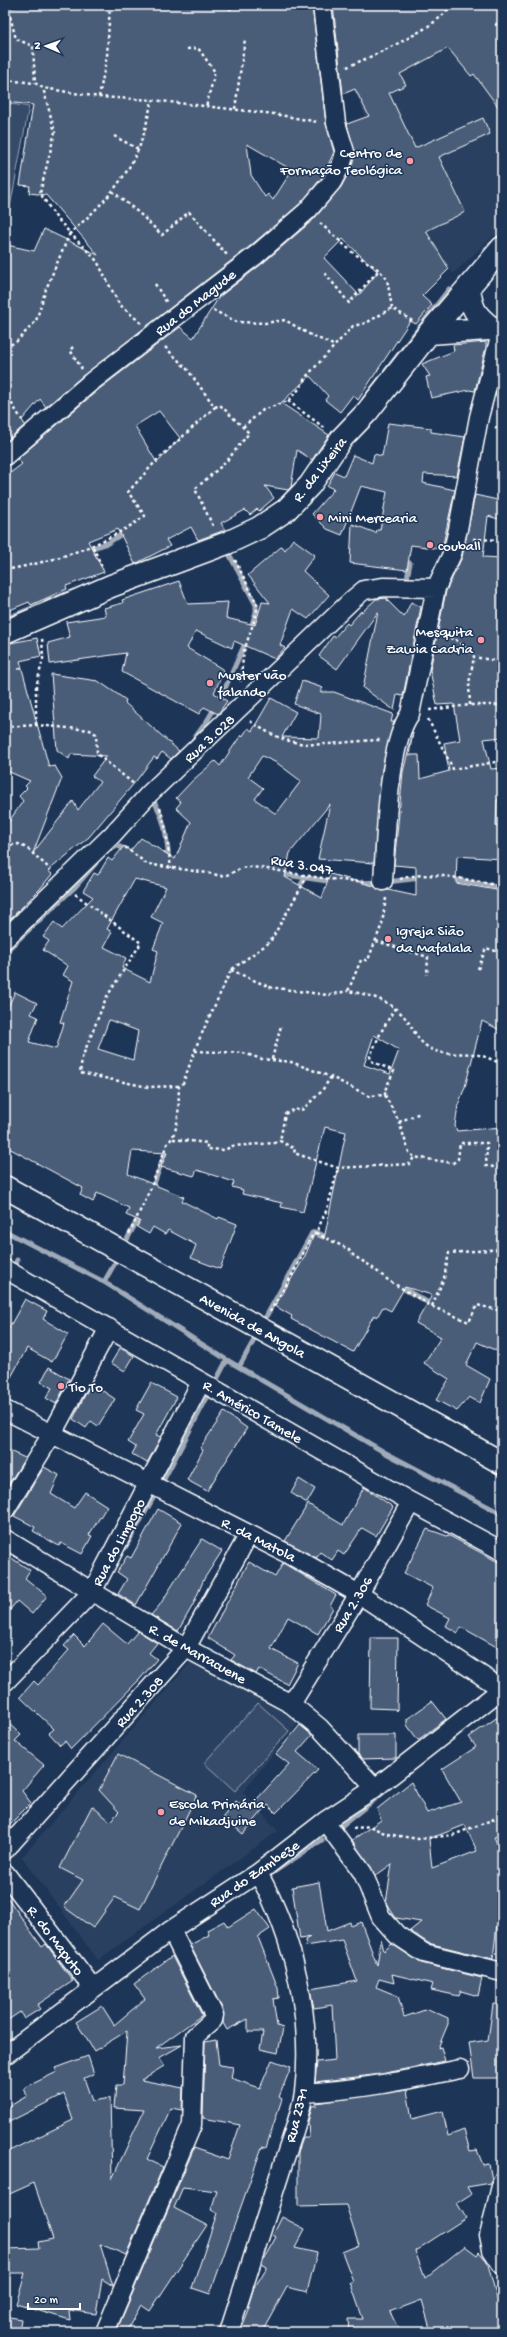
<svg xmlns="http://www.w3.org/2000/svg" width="507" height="2337" font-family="'Gochi Hand',sans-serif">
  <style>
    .built { fill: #2a4161 }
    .green { fill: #364b69; stroke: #9aa5b4 }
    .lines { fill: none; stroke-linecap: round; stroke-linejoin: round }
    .stream { stroke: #a0aab8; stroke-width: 5 }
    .building { fill: #4a5d79; stroke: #fff; fill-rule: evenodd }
    .minor-casing { stroke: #fff; stroke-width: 21 }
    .tertiary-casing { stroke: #fff; stroke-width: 25 }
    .secondary-casing { stroke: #fff; stroke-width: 25 }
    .path { stroke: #fff; stroke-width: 2.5; stroke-dasharray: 3 3; stroke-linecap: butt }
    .minor { stroke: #1d3557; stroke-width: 18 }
    .tertiary { stroke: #1d3557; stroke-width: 22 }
    .secondary { stroke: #1d3557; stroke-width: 22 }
    .poi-dot { fill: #ff9aa2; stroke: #1d3557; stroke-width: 1.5 }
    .labels { text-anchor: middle; stroke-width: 3; stroke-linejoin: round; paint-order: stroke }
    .poi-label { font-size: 15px; fill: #fff; stroke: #1d3557; text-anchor: start }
    .street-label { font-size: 15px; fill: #fff; stroke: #1d3557 }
  </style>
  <rect width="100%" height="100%" fill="#1d3557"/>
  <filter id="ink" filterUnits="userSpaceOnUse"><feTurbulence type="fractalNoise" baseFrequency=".025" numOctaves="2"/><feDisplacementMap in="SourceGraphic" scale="8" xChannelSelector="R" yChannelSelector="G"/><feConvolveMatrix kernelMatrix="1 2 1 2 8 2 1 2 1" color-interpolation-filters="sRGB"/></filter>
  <g filter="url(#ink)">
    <path class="built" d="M457 15 502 70V228L453 274 432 242 374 136 346 72Z
      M195 1657 303 1716 243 1792 278 1831 98 1960 22 1857Z"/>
    <path class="green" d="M5 103 29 107 9 213H5Z
      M258 1703 289 1731 235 1791 204 1763Z"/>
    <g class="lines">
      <path class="stream" d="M486 249 502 235
        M364 399 449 289
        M226 548 256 605V612L250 630
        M86 550 108 543 125 532
        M406 584 410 563
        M5 619 68 593
        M189 746 207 721 222 695 247 639
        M500 761H502
        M151 797C165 816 167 838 169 861
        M108 850C115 844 121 846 127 851
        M280 874 334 882
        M451 879 502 888
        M356 883 387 882 421 878
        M297 891 305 878
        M5 952 74 888 96 863
        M152 1189 167 1148
        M5 1231 104 1282 227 1360 384 1452 502 1514
        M123 1247 140 1215
        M104 1282 119 1256
        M5 1284 17 1260
        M399 1286 434 1306
        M262 1324 312 1233 316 1232 330 1239
        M239 1367 258 1333
        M125 1548 165 1477 227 1360
        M340 1827 384 1792
        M265 1878 322 1840"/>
    </g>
    <path class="building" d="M25 5 89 7V5H287L288 8 312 5 326 124 334 152 323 176 300 204 249 247 85 374 46 407 40 399 22 420 25 425 10 438 5 431V255L7 245 34 251 44 229 98 255 46 195 29 193 30 186 20 185 33 105 5 102V16L10 15V8ZM247 144 292 170 273 200 268 194 265 197 251 175Z
      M333 5H490L502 12V112L474 74 471 76 448 48 400 74 406 85 389 93 415 148 483 118 490 134 439 157 465 212 426 231 449 269 422 296 432 305 416 324 410 321 358 400 353 395 340 412 325 400 328 396 310 376 281 403 329 435 312 460 297 450 291 487 288 490 265 486 274 498 259 511 257 509 250 515 245 510 221 523 225 530 198 540 191 527 166 540 170 546 135 564 118 529 88 541 104 572 66 586 67 589 31 605 29 602 5 612V477L22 464 17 459 98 390 180 327 193 338 219 297 263 263 314 219 341 187 351 168 355 154 347 124 369 116 355 89 343 94ZM343 239 378 272 359 295 324 258ZM159 411 180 438 157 463 135 426Z
      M486 342V347L475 391 469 390 431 398 426 377 430 376 422 364 454 351 453 345Z
      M502 371V397L495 396Z
      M388 423 431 428V432L465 437 457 476 424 474 423 483 455 490 442 549 411 545 407 570 350 563 352 524 376 533 377 530H380L387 492 361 486 342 535 327 529 312 514 334 489 327 486 335 472 344 476 353 455 372 463 374 454 382 456Z
      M475 495 502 501V520L488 516 483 557 502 558V737L484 739 491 769 502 768V800H497L496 826H500L502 859 457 856 456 883 502 891V1031L482 1021 465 1087 458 1105 455 1126 457 1131 502 1127V1238L497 1237V1266L502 1267V1339L497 1351 477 1342 466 1365 490 1379 480 1403 469 1397 457 1411 436 1400 449 1379 424 1363 441 1337 416 1323 432 1295 405 1287 391 1311 383 1307 377 1317 374 1315 353 1352 291 1319 292 1316 275 1306 304 1258 314 1235 324 1239 346 1132 325 1127 303 1212 281 1207 282 1203 242 1194 243 1190 232 1187 234 1182 197 1170 194 1176 161 1167 167 1153 132 1151 128 1174 184 1197 182 1201 218 1219 219 1217 237 1224 220 1269 191 1258 196 1245 168 1230 165 1234 153 1227 149 1234 137 1227 140 1221 126 1215 129 1208 97 1193 93 1202 80 1195 83 1188 5 1146V1013L15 992 37 1003 31 1014 38 1017 29 1042 56 1049 64 1023 60 1022 73 981 63 975 68 966 43 950 49 941 43 937 54 922 62 929 93 897 83 891 94 873 98 875 108 858 112 861 124 846 130 851 141 838 175 859 191 822 176 808 181 802 176 798 193 780 215 761 220 766 241 735 242 737 248 728 252 731 271 698 296 712 282 737 319 738 321 714 294 704 302 681 323 688 320 692H334L393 714 391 722H394L382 769 374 863 318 859 330 804 290 853 285 877 322 898 330 874 374 886 382 891 388 890 416 896V867L394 865 403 772 413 732 409 755H419L420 779 449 771 444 743 460 740 454 704 437 705 430 670 446 591 462 557ZM262 756 277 763 301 781 276 814 255 799 263 788 248 777ZM135 879 166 887 151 917 163 923 153 949 158 951 150 982 122 968 126 958 104 947 112 932 107 929ZM109 1020 138 1031 133 1060 98 1049ZM374 1035 399 1050 390 1074 364 1065Z
      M293 539 315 555 303 571 329 595 308 619 293 609 280 645 285 648 275 659 234 641 232 648 196 631 187 648 224 670 214 693 227 701 218 714 204 707 199 714 122 672 126 653 50 664 48 643 70 637 66 622 106 616 104 608 123 603 122 600 179 581 188 604 228 602 226 618 255 625 262 602 270 603 248 575 282 546 285 550Z
      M388 598 387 600 404 617 411 602 421 607 403 696 397 695 394 710 363 688 378 612 337 669 319 656 333 636 335 637 347 623 349 625 361 611 362 612 376 599Z
      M37 638 41 656 20 661 22 668 18 669H22L49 767 55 766 62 778 33 853 73 801 78 810 100 782 92 776 107 756 71 754 69 759 57 750 51 674 98 681 126 700 125 703 179 751 171 759 162 752 157 759 154 757 136 781 89 837 48 871 52 874 40 889 5 924V827L23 801 19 796 27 788 25 786 30 781 5 770V644Z
      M25 1299 47 1311 43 1319 68 1334 52 1362 27 1348 5 1388V1335Z
      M120 1348 134 1356 125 1371 111 1363Z
      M49 1367 69 1379 56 1404 46 1398 52 1388 41 1382Z
      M91 1383 115 1399 98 1426 91 1421 86 1428 73 1419Z
      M151 1383 177 1397 156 1435 161 1437 147 1463 132 1454 136 1447 128 1442 144 1414 136 1410Z
      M224 1412 247 1428 207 1491 187 1480 203 1450 200 1448Z
      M5 1449 25 1458 5 1490Z
      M44 1467 59 1475 51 1494 74 1508 85 1492 107 1506 89 1535 92 1536 82 1554 61 1543 59 1546 33 1531 35 1527 14 1516Z
      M299 1479 315 1489 307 1503 291 1493Z
      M364 1487 393 1507 376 1536 362 1528 344 1555 338 1551 332 1560 320 1552 316 1558 285 1541 308 1504 343 1525Z
      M158 1509 182 1523 136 1605 118 1594 127 1579 117 1572 127 1556 131 1558Z
      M427 1529 447 1536 448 1535 502 1564V1650L461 1627 458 1633 446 1626 450 1618 425 1605 433 1588 404 1573Z
      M202 1539 222 1551 204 1579 193 1605 178 1631 151 1615 159 1606Z
      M5 1554 30 1570 25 1578 47 1596 32 1614 17 1601 5 1616Z
      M249 1562 275 1577 283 1563 336 1595 330 1606 333 1608 318 1634 288 1617 271 1649 298 1663 287 1684 259 1669 256 1674 231 1660 235 1655 208 1638Z
      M103 1624 127 1644 138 1631 157 1643 149 1653 157 1659 140 1679 71 1749 65 1741 60 1745 49 1733 54 1729 20 1697 34 1681 38 1685 69 1650 64 1646 74 1635 85 1646Z
      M371 1638H398L397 1711 395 1709 370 1708Z
      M432 1701 446 1719 418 1740 407 1725V1719Z
      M502 1714V1835L494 1837 502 1854V1925L497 1924 493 1959 428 1943 410 1931 421 1922 396 1918 386 1903 392 1864 375 1876 352 1840 381 1820 377 1809 411 1782 427 1813 461 1802 442 1769 476 1747 469 1737ZM465 1825 477 1851 432 1868 429 1839Z
      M5 1720 21 1735 15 1741 44 1765 22 1791 31 1803 5 1829Z
      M300 1725 312 1735 297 1752 318 1770 276 1813 268 1805 243 1834 223 1817 236 1801 247 1810 289 1764 276 1754Z
      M358 1735H396V1758L362 1759 358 1754Z
      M118 1754 197 1795 140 1909 115 1897 93 1928 64 1907 83 1880 60 1868 92 1806 110 1821 119 1812 99 1790Z
      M319 1882 327 1931 350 1922 351 1926 361 1922 377 1965 381 1939 384 1951 392 1944 421 1963 482 1978 478 1996 461 1991 459 1996 431 1990 433 1984 392 1974 394 1983 379 1979 376 1987 398 1996 404 2017 428 2009 448 2018V2024L438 2048 441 2047 445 2061 381 2074 315 2082 317 2062 335 2060 332 2005 314 2008 310 1989 357 1981 342 1940 306 1946 305 1940 310 1937 300 1939 292 1887Z
      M5 1894 42 1947 46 1944 73 1981 37 2005 40 2009 24 2019 20 2012 5 2022Z
      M256 1909 270 1929 258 1937 278 1988 279 1998 273 1999 277 2026 283 2028 278 2053 260 2049 263 2032H248V2019L227 2030 223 2023V2010L190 1945 209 1935 207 1930 224 1921 228 1927Z
      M172 1956 202 2015 156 2048 182 2045 159 2058 164 2066 141 2080 183 2088 182 2110 171 2108 147 2159 163 2167 126 2255 100 2244 113 2286 102 2279 96 2314 69 2310 70 2320 16 2304 25 2273H5V2249L39 2248 38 2242 53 2239 34 2183 5 2196V2153L73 2120 64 2094 5 2124V2109L27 2096 24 2088 57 2072 55 2068 88 2056 94 2074 84 2078 92 2101 110 2098 112 2179 144 2110 114 2108 116 2085H123L127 2031 94 2051 76 2022 102 2006 114 2025 145 1999 134 1984Z
      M493 2004 502 2005V2044L499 2065H502V2078H474L469 2043 488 2040Z
      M216 2040 219 2065 233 2067 231 2078 260 2088 272 2060 291 2067 279 2097 282 2099 272 2129 266 2148 262 2147 210 2294 192 2288 217 2213 211 2210 217 2191 183 2187 174 2208 207 2225 150 2311 141 2305 126 2332H116L194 2148 228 2160 240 2125 203 2118 205 2042Z
      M407 2090 412 2119 443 2111 448 2136 464 2130 470 2151 477 2150 483 2165 489 2164 492 2180 491 2183 467 2187 471 2194 457 2203 466 2218 415 2251 425 2278 465 2246 477 2255 479 2252 487 2261 499 2306 502 2305V2332H431L422 2300 390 2312 400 2332H349L348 2319H363L350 2282 353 2281 342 2252 359 2245 346 2205 298 2206V2152L303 2138H309L308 2122 312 2106 317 2105 316 2103Z
      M282 2217 305 2229 295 2248 317 2253 307 2292 287 2287 262 2332H240L250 2307 248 2306 253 2290 267 2267 262 2264 263 2260 276 2237 273 2235Z
      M5 2316 21 2319 19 2332H5Z"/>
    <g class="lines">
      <g class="minor-casing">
        <path id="minor" d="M5 456 91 382 256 255 307 211 332 182 342 163 345 152 336 123 322 5
          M383 881C386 840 387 746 410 714L436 588 452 554 458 529 479 417 502 329
          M5 939 112 835 149 794 352 600 364 590 384 587 436 588
          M5 1269 411 1502 502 1551
          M5 1410 292 1556 359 1594 502 1689
          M5 1510 52 1434 109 1328
          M5 1539 186 1648 291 1704 320 1728 375 1788
          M5 1682 92 1592 201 1382
          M291 1704 359 1594 411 1502
          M325 1821 363 1873 381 1917 397 1935 424 1953 502 1972
          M5 1850 186 1648 249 1534
          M5 1873 93 1988
          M5 2055 171 1930 258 1873 325 1821 375 1788 502 1689
          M304 2093C357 2090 408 2080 460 2069
          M502 2182 489 2235 492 2250 502 2265
          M105 2332 192 2125 195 2036 213 2020 214 2015 171 1930
          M229 2332C246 2279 263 2226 280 2173 288 2147 300 2119 304 2092 313 2019 294 1937 258 1873"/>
      </g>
      <g class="tertiary-casing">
        <path id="tertiary" d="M469 286C471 309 475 315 493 329
          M429 333 502 328
          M5 632 111 586 227 543 259 528 286 510 310 485 342 438 367 412 429 333 502 248"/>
      </g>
      <g class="secondary-casing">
        <path id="secondary" d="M5 1187 502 1463"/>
      </g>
      <path class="path" d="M7 5 16 39 33 46 35 83
        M498 5 502 6
        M230 10 231 5
        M502 12 496 25 502 29
        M187 49 198 48 215 72 206 107
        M347 67C376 54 434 30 452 5
        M5 80 35 83 43 88 99 97 152 100 274 114 318 122
        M99 97 107 56 110 5
        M235 109 245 39
        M114 136 138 149
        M112 191 139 213 162 235 189 212 228 256
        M320 223 352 252 379 270 387 279 392 308 414 322
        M325 273 349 303 379 270
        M155 284 167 303
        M213 310 237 322 265 323 285 320 307 333 335 346
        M141 323 119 304 97 261 70 233C97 210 123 184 138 150 145 134 148 116 152 100
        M5 347 16 342 36 321 46 289 70 233 55 216 40 193 55 132 43 88
        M73 347 70 350 82 369
        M165 347 187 369 215 407 220 405 249 433 226 462 195 489 214 528
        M5 393 22 420
        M288 401 326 429
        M243 427 263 410 288 401 300 388 305 378 353 326 366 323 392 308
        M495 427 502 430
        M473 539 502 540
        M93 547 103 569
        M235 560 257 604V612L244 651 240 682
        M5 570C56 561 103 546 145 516L128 492 156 461 215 407
        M444 636 456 640 473 654 474 657 502 662
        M470 705 469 683 474 657
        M429 710 470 705H502
        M428 719 453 769 502 761
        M250 721C301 757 326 741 381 740
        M36 725V687L43 659 42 636
        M5 727 36 725 90 730 96 734 97 754 135 785
        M160 808 165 825 171 868
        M5 846 19 844 28 849 51 870
        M125 847 147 864 214 874C228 881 236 866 251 867 291 871 326 882 367 881
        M400 879C431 869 470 881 502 886
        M75 894 141 943 106 998 82 1058 80 1073 148 1087 179 1086
        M386 898 382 924 368 960H361L348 991C372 995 395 1002 409 1023 415 1032 418 1041 428 1047 444 1058 461 1051 479 1055 487 1057 495 1061 502 1064
        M376 941 428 957 427 975
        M478 969 486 948 502 953
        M231 970 269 987 327 995 348 991
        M195 1051 243 1053 262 1059 291 1062 331 1077 369 1096 385 1095V1090L394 1071 371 1061 370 1056 381 1032 395 1008
        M272 1059 281 1026
        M331 1077 321 1092 303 1109 300 1111 295 1109 285 1114 280 1141 295 1149 294 1153 338 1168 410 1164 414 1157
        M385 1095 399 1122 409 1152 414 1157 453 1163 458 1159 460 1143H487L486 1166 502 1168
        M399 1122 420 1113
        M173 1139 207 1143V1149L225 1150 232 1146 275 1143 280 1141
        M316 1233 348 1249 354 1256 369 1265 388 1280 433 1307 469 1322 477 1305 502 1311
        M129 1234 150 1190 167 1144C181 1131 178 1104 179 1086L183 1083 198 1042 231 970 270 942 307 877
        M432 1306 444 1278 449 1253 502 1249
        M270 1312 291 1277 313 1234 316 1233 327 1209 338 1168
        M353 1829 369 1826 387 1834 418 1839 453 1835 502 1816"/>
      <use href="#minor" class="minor"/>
      <use href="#tertiary" class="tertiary"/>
      <use href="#secondary" class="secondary"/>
    </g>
  </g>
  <g class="poi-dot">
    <circle cx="410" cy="161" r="4"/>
    <circle cx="320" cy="517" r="4"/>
    <circle cx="430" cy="545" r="4"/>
    <circle cx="481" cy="640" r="4"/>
    <circle cx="210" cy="683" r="4"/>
    <circle cx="388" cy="939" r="4"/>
    <circle cx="61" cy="1386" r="4"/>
    <circle cx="161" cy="1812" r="4"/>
  </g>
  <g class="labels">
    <g class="poi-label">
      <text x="402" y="157" text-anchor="end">Centro de<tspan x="402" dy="17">Formação Teológica</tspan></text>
      <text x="328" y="522">Mini Mercearia</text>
      <text x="438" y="550">couball</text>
      <text x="473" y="636" text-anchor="end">Mesquita<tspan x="473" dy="17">Zawia Cadria</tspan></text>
      <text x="218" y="679">Muster vão<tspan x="218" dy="17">falando</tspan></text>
      <text x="396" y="935">Igreja Sião<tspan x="396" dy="17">da Mafalala</tspan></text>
      <text x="69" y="1391">Tio To</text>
      <text x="169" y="1808">Escola Primária<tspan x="169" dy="17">de Mikadjuine</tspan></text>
    </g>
    <g class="street-label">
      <text transform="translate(195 302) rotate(-38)" y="5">Rua do Magude</text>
      <text transform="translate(319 469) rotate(-52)" y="5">R. da Lixeira</text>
      <text transform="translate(209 738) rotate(-43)" y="5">Rua 3.028</text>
      <text transform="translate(302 864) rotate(10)" y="5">Rua 3.047</text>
      <text transform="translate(253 1325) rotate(29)" y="5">Avenida de Angola</text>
      <text transform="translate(253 1411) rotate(30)" y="5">R. Américo Tamele</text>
      <text transform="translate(259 1539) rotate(27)" y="5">R. da Matola</text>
      <text transform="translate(118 1542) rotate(-62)" y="5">Rua do Limpopo</text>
      <text transform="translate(352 1604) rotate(-59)" y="5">Rua 2.306</text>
      <text transform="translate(198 1653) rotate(29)" y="5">R. de Marracuene</text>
      <text transform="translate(139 1701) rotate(-48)" y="5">Rua 2.308</text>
      <text transform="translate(254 1873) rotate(-35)" y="5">Rua do Zambeze</text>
      <text transform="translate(56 1940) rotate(53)" y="5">R. do Maputo</text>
      <text transform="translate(296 2115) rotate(-76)" y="5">Rua 2371</text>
    </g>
  </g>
  <rect width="507" height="2337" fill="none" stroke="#1d3557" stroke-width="20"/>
  <rect x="10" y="10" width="487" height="2317" fill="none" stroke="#fff" stroke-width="1.5" filter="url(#ink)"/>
  <g transform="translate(46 46) rotate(272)" stroke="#1d3557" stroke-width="3" paint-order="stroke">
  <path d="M0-3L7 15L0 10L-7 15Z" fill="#ffffff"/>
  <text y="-6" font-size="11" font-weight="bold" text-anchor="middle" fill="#ffffff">N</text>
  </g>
  <path d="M28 2303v6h52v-6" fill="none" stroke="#ffffff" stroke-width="2"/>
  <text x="34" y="2303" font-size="12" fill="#ffffff" stroke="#1d3557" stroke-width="3" paint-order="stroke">20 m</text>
</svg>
